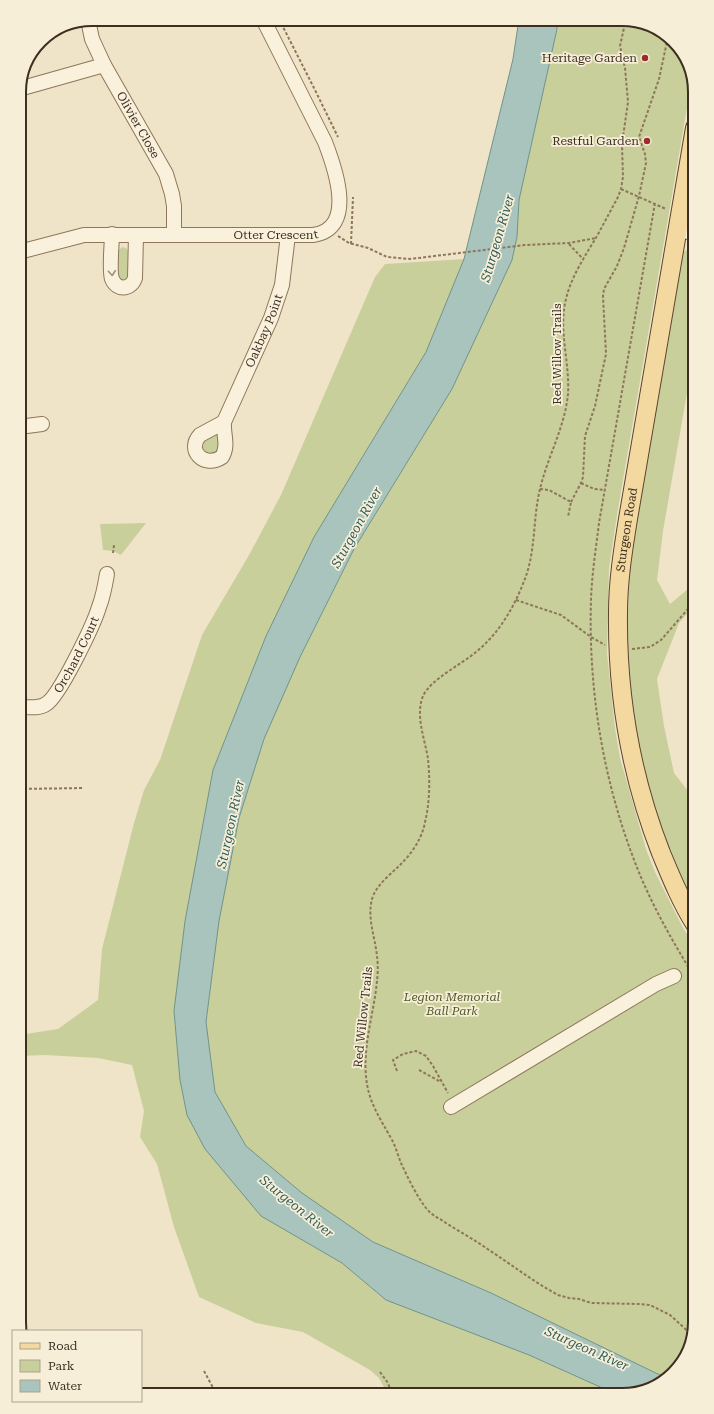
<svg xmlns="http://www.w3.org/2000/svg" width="714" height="1414" font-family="'Roboto Serif',serif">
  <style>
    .green { fill: #c9cf9b }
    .water { fill: #a9c4bc; stroke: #6f938a }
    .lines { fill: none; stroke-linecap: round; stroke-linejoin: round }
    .minor-casing { stroke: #8d765c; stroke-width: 16 }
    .major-casing { stroke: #5b4430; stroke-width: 20 }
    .path { stroke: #8d765c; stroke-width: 2; stroke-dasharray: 3 2; stroke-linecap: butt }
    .minor { stroke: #faf1dc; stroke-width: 14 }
    .major { stroke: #f3d9a0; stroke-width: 18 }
    .oneway { stroke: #9c907e }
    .poi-dot { fill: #9e2a2b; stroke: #f7eed8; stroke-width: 1.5 }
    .labels { text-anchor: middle; stroke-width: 3.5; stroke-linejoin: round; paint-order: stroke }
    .poi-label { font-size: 12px; fill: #3d2e20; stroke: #f7eed8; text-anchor: end }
    .street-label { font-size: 12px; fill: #3d2e20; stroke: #f7eed8 }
    .park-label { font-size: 12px; font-style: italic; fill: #4d5a26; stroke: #f7eed8 }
    .water-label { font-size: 13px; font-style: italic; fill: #2f5d5a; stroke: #f7eed8 }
    .rim { fill: none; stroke: #3d2e20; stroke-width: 2 }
  </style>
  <rect width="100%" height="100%" fill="#f0e4c8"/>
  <path class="green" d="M557 19H627L666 34 690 64 692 79 618 509 609 568 607 653 615 728 620 758 646 849 655 872 682 926 695 947V1322L683 1363 664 1377 491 1293 373 1242 302 1193 246 1146 215 1092 206 1022 219 921 239 818 264 739 300 657 354 549 452 389 512 260 517 237 519 200 557 29Z
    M122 247 126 248 129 252V276L125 281 122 280 117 276 118 251Z
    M687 250 695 251V347L663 531 657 580 670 604 695 583V605L679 623 657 679 664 726 674 773 695 800V910L670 858 653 808 640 757 626 661V612L628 571 683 252Z
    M464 259 426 352 314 537 266 636 213 770 185 921 174 1011 180 1080 187 1115 261 1216 342 1263 386 1300 529 1355 618 1395H388L379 1378 370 1370 303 1332 256 1323 199 1297 174 1227 157 1164 140 1137 144 1111 132 1065 98 1058 45 1055 19 1056V1035L58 1029 98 1000 102 949 134 823 144 790 160 760 202 635 249 555 281 495 375 277 385 264Z
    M215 434 217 435C225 466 195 453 204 441 206 438 211 436 215 434Z
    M146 523 121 555 113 551 103 550 100 524Z"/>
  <path class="water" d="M519 19H557V29L519 200 517 237 512 260 452 389 354 549 300 657 264 739 239 818 219 921 206 1022 215 1092 246 1146 302 1193 373 1242 491 1293 664 1377 650 1390 622 1395H618L529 1355 386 1300 342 1263 261 1216 205 1149 187 1115 180 1080 174 1011 185 921 213 770 266 636 314 537 426 352 464 259 513 59Z"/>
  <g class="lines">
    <g class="minor-casing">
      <g id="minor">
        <path id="s1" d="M88 20 92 39 104 65 166 174 172 194 174 206V235"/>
        <path d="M19 89 104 65"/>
        <path d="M678 230 695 233"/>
        <path d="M112 234C112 244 109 271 112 279 117 291 131 290 135 278L136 235"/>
        <path id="s2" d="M19 252 84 235H313C357 229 335 168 325 142L263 19"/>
        <path id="s3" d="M224 422C223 435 229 445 222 457 204 469 186 450 200 435L224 422 271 318 282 285 288 235"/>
        <path d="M19 427 42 424"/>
        <path id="s4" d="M19 707C28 707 39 709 46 704 59 697 94 624 99 607 103 597 105 586 107 574"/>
        <path d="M451 1107 656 984 674 976"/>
      </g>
    </g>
    <g class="major-casing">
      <g id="major">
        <path id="s5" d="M695 924C681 902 671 877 661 853 631 776 617 695 618 613 618 581 623 550 628 519L695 128"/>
      </g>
    </g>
    <path class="path" d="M279 19 315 90 338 137
      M626 19 620 46 625 68 628 102 622 144 623 177 621 189 618 197C611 210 604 223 597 236 585 256 571 277 566 299 558 330 570 362 568 394 565 426 549 454 541 485 533 514 536 544 527 573 517 602 501 632 476 652 462 664 431 679 423 696 415 716 425 739 428 759 430 779 430 802 425 822 422 839 412 853 400 865 390 875 376 885 372 899 367 918 375 937 377 956 378 964 378 973 377 981 374 1013 363 1044 366 1076 368 1102 380 1118 392 1140 396 1147 398 1156 401 1163 408 1178 416 1195 426 1208 431 1215 439 1218 446 1223 460 1232 475 1240 489 1250 512 1265 534 1282 558 1295L569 1298 579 1299 591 1303 640 1304 650 1305 670 1315 691 1334
      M621 189 666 209
      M655 203 599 523C596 548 592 573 591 599 588 696 605 793 643 882 658 916 676 947 695 978
      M338 236 349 243 368 248 387 257 410 259 525 245 569 243 596 238
      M351 244 353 197
      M569 244 583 259
      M581 483 594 489 605 490
      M540 489 549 490 571 502 568 517
      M571 502 581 483 583 477 585 436 595 406 606 354 603 296 604 289 617 266 624 248 639 196 646 163 645 154 639 137 659 79 668 37
      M113 553 114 545
      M516 600 561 615 591 637 605 645
      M632 649 650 647 661 640 695 601
      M19 789 84 788
      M419 1070 441 1082
      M397 1071 393 1060 403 1054 416 1051 426 1056 433 1066 448 1093
      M204 1371 217 1395
      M380 1372 388 1383 392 1395"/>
    <use href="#minor" class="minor"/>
    <use href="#major" class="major"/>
  </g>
  <defs><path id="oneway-chevron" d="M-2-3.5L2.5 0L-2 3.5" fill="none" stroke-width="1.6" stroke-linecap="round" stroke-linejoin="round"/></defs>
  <use class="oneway" href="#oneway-chevron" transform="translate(112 273) rotate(85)"/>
  <g class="poi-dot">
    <circle cx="645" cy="58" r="4"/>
    <circle cx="647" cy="141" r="4"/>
  </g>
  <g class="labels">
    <g class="poi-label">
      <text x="637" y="62">Heritage Garden</text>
      <text x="639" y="145">Restful Garden</text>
    </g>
    <g class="street-label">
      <text dy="4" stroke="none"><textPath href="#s1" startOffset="117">Olivier Close</textPath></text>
      <text dy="4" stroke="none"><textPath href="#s2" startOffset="259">Otter Crescent</textPath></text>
      <text dy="4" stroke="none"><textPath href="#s3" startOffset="211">Oakbay Point</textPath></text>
      <text transform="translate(557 354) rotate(-90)" y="4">Red Willow Trails</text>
      <text dy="4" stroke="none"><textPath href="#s5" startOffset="408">Sturgeon Road</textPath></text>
      <text dy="4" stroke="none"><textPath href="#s4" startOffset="86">Orchard Court</textPath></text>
      <text transform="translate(363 1017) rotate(-84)" y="4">Red Willow Trails</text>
    </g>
    <g class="park-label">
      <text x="452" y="1001">Legion Memorial<tspan x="452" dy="14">Ball Park</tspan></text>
    </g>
    <g class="water-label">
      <text transform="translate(497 238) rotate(-74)" y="5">Sturgeon River</text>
      <text transform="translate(356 527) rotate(-61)" y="5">Sturgeon River</text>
      <text transform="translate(230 824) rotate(-78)" y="5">Sturgeon River</text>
      <text transform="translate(297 1206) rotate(39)" y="5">Sturgeon River</text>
      <text transform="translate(587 1348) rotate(24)" y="5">Sturgeon River</text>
    </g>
  </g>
  <path d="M0 0H714V1414H0ZM92 26H622A66 66 0 0 1 688 92V1322A66 66 0 0 1 622 1388H92A66 66 0 0 1 26 1322V92A66 66 0 0 1 92 26Z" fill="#f7eed8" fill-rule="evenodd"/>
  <path class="rim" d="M92 26H622A66 66 0 0 1 688 92V1322A66 66 0 0 1 622 1388H92A66 66 0 0 1 26 1322V92A66 66 0 0 1 92 26Z"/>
  <rect x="12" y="1330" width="130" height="72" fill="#f7eed8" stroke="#ada18e"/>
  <rect x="20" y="1343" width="20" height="6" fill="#f3d9a0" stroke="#ada18e"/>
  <text x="48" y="1350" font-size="12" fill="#3d2e20">Road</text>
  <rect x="20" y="1360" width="20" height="12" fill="#c9cf9b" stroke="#ada18e"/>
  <text x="48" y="1370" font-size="12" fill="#3d2e20">Park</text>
  <rect x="20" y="1380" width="20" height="12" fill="#a9c4bc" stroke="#ada18e"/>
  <text x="48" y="1390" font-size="12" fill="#3d2e20">Water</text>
</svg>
